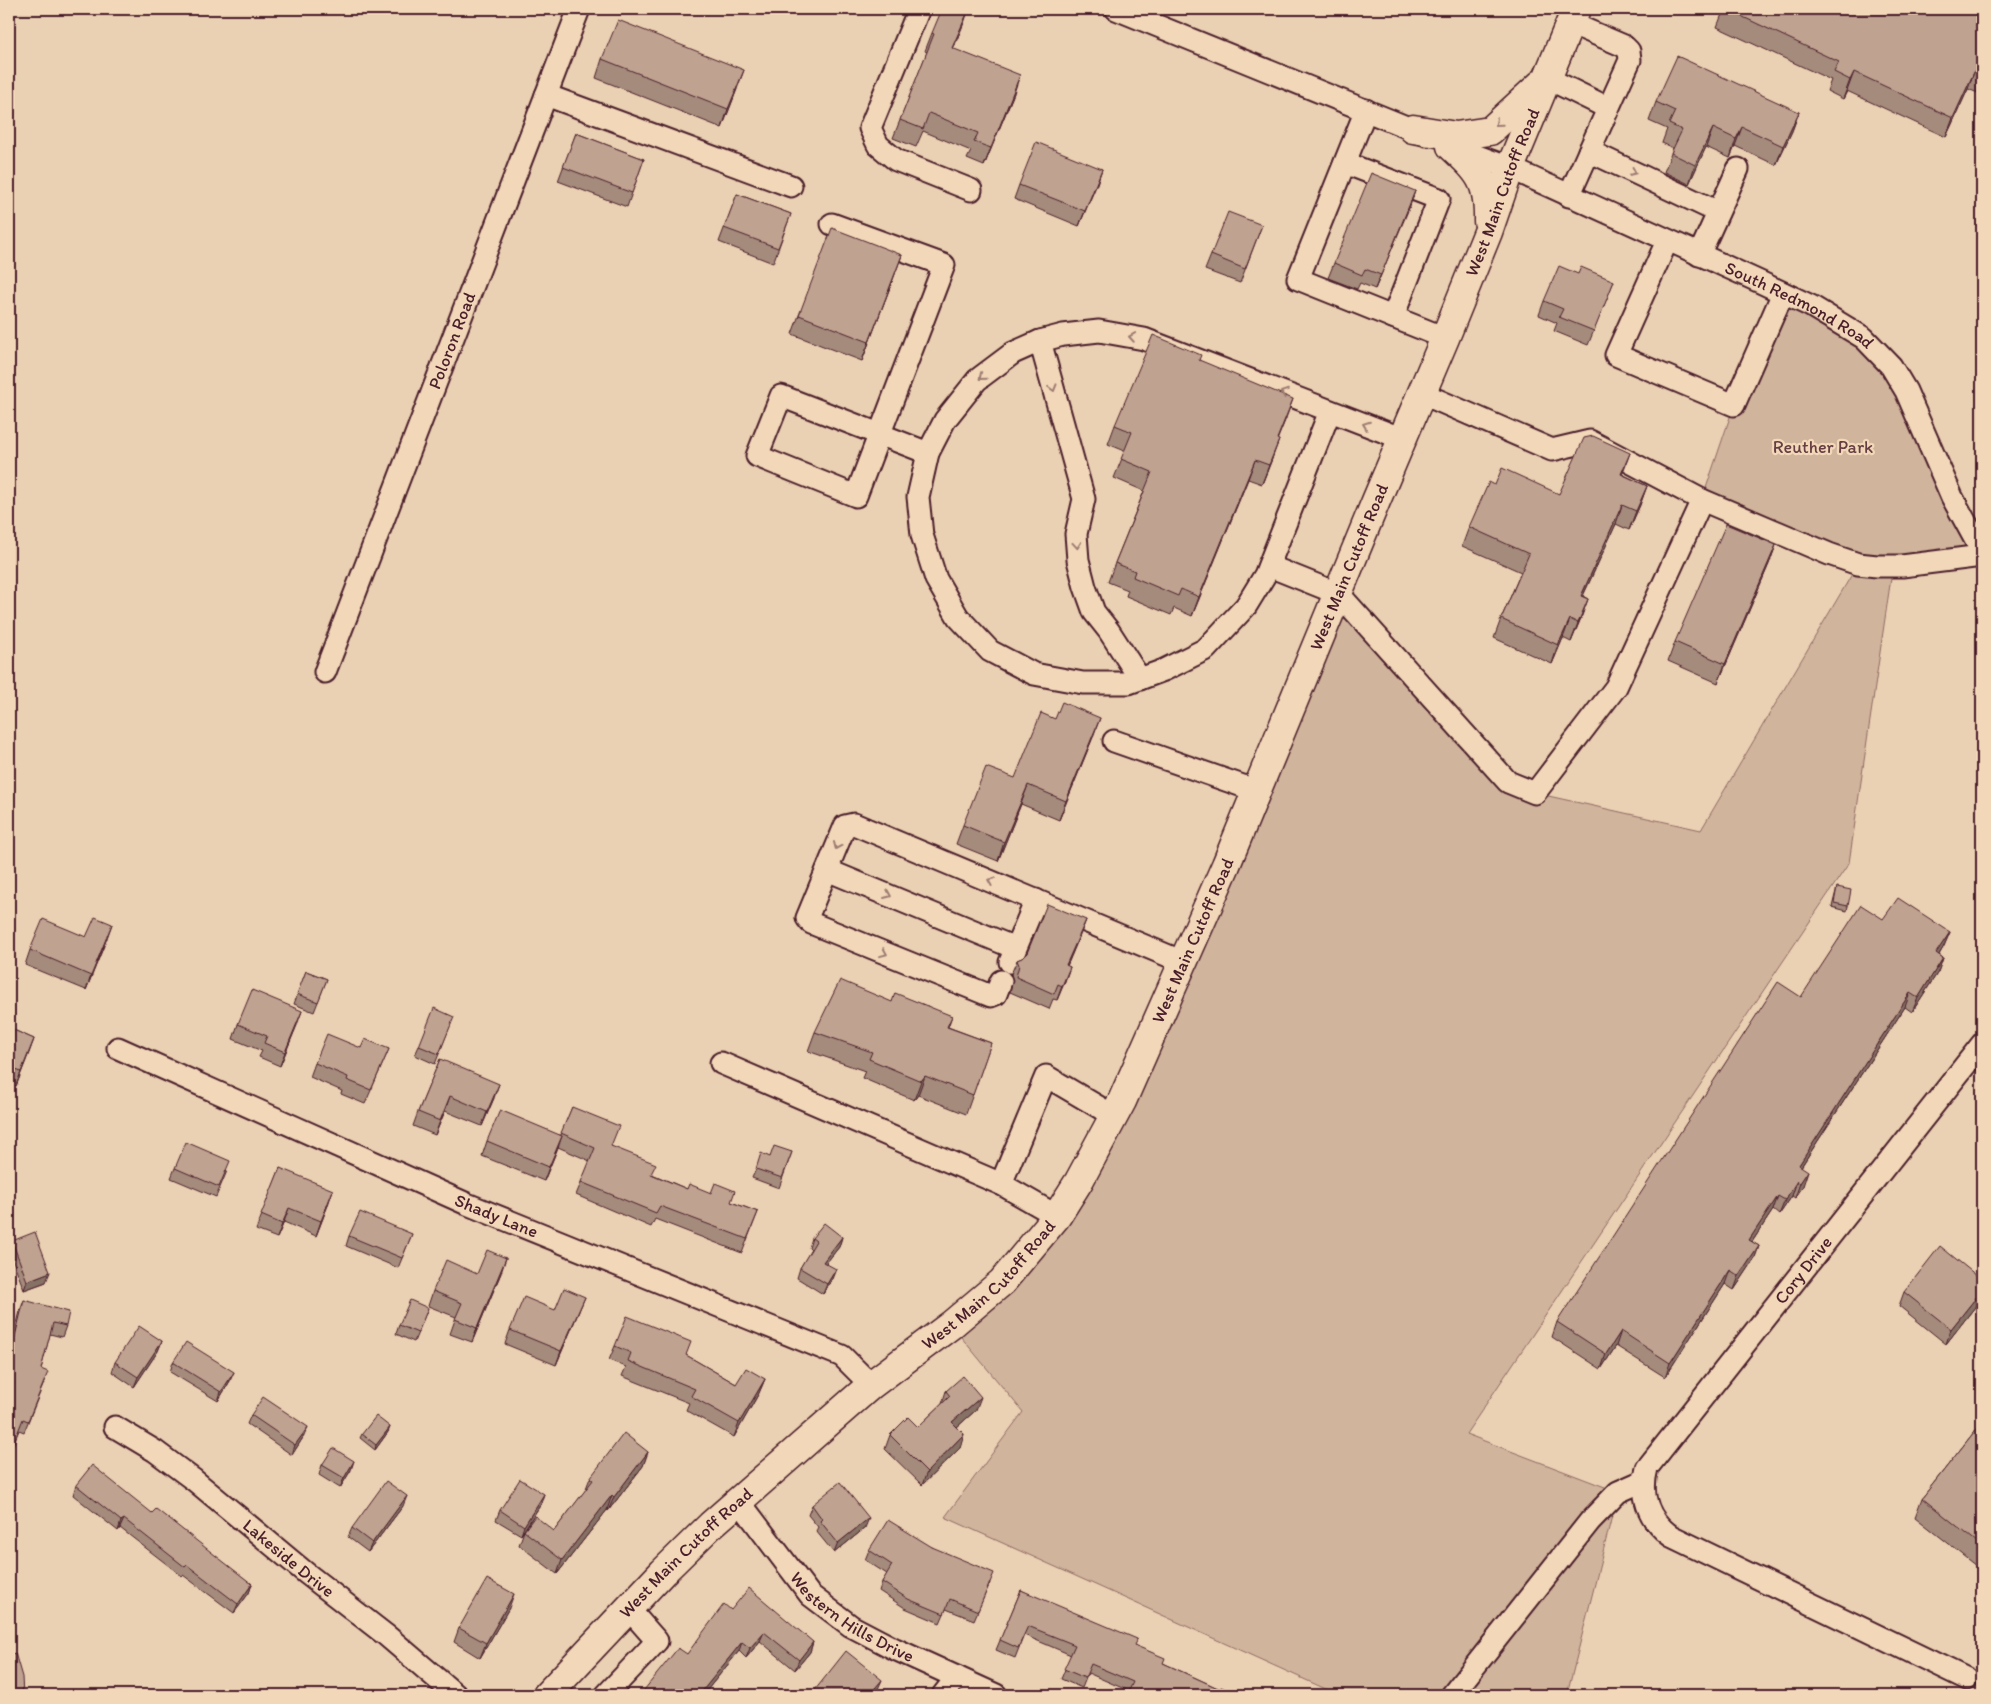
<svg xmlns="http://www.w3.org/2000/svg" width="1991" height="1704" font-family="Itim,sans-serif">
  <style>
    .green { fill: #d1b49c; stroke: #8e6a64 }
    .lines { fill: none; stroke-linecap: round; stroke-linejoin: round }
    .minor-casing { stroke: #4a1f2b; stroke-width: 25 }
    .major-casing { stroke: #4a1f2b; stroke-width: 31 }
    .minor { stroke: #f2d8b9; stroke-width: 21 }
    .major { stroke: #f2d8b9; stroke-width: 28 }
    .wall { fill: #a58b7c; stroke: #4a1f2b }
    .shaded-wall { fill: #867165; stroke: #4a1f2b }
    .building { fill: #c0a290; stroke: #4a1f2b }
    .oneway { stroke: #9e7c72 }
    .labels { text-anchor: middle; stroke-width: 4.5; stroke-linejoin: round; paint-order: stroke }
    .street-label { font-size: 18px; fill: #4a1f2b; stroke: #f2d8b9 }
    .park-label { font-size: 18px; fill: #653d42; stroke: #f2d8b9 }
  </style>
  <rect width="100%" height="100%" fill="#ebd1b3"/>
  <filter id="ink" filterUnits="userSpaceOnUse"><feTurbulence type="fractalNoise" baseFrequency=".02" numOctaves="2"/><feDisplacementMap in="SourceGraphic" scale="10" xChannelSelector="R" yChannelSelector="G"/><feConvolveMatrix kernelMatrix="1 2 1 2 8 2 1 2 1" color-interpolation-filters="sRGB"/></filter>
  <g filter="url(#ink)">
    <path class="green" d="M1783 293 1871 344 1982 552 1893 564 1849 863 1466 1434 1618 1492 1567 1695H1339L945 1517 1023 1412 951 1325 1057 1216 1339 594 1508 782 1535 793 1701 830 1858 564 1702 500 1734 405Z"/>
    <g class="lines">
      <g class="minor-casing">
        <g id="minor">
          <path d="M919 9 870 128 878 145 896 160 971 190"/>
          <path d="M1116 9 1426 135"/>
          <path d="M1547 78 1608 108"/>
          <path d="M546 95 791 186"/>
          <path d="M1366 110 1298 279 1445 338"/>
          <path id="s1" d="M1456 148 1510 168 1760 282 1811 306 1864 338 1891 366 1906 391 1952 497 1982 552"/>
          <path d="M1589 151 1718 212"/>
          <path d="M1345 163 1439 199 1393 317"/>
          <path d="M1569 196 1630 60 1629 51 1624 46 1570 23"/>
          <path d="M832 224 944 265 856 496 757 456 781 396 928 453"/>
          <path d="M1667 241 1616 355 1734 405 1783 293"/>
          <path d="M1699 255 1738 169"/>
          <path d="M1040 341 1084 499 1076 534 1078 560 1085 587 1094 612 1109 631 1140 679"/>
          <path d="M1330 411 1265 575 1246 606 1206 649 1164 670 1129 683H1083L1034 674 990 651 958 617 936 579 922 535 918 497 928 453 945 420 977 380 1013 353 1040 341 1063 335 1099 331 1144 339 1403 439"/>
          <path d="M1702 500 1829 554 1858 564 1877 566H1902L1982 556"/>
          <path d="M1269 566 1339 594 1508 782 1535 793 1616 687 1702 500 1590 441 1552 450 1421 393"/>
          <path id="s2" d="M325 672 579 9"/>
          <path d="M1114 741 1257 791"/>
          <path d="M827 870 1015 948"/>
          <path d="M1010 962 1036 900"/>
          <path d="M1001 981 996 994 991 996 811 923 807 918 845 826 854 824 1183 962"/>
          <path id="s3" d="M118 1048 467 1204 842 1356 871 1385"/>
          <path d="M721 1063 1001 1184 1057 1216"/>
          <path d="M1001 1184 1046 1076 1114 1116"/>
          <path id="s4" d="M115 1427 155 1451 194 1480 306 1573 387 1636 456 1695"/>
          <path id="s5" d="M739 1501 810 1595 851 1626 895 1649 996 1695"/>
          <path id="s6" d="M1967 1679 1671 1536C1647 1519 1640 1494 1647 1468L1982 1044"/>
          <path d="M606 1695 657 1641 628 1608"/>
          <path d="M943 1695 957 1677"/>
          <path d="M1452 1695 1590 1521 1618 1492 1643 1481"/>
        </g>
      </g>
      <g class="major-casing">
        <g id="major">
          <path d="M1413 129 1456 136 1490 131 1541 84"/>
          <path d="M1451 146C1479 172 1489 181 1488 221"/>
          <path id="s7" d="M547 1695 663 1572 711 1525 871 1385 951 1325 1002 1282 1057 1216 1079 1181 1122 1101 1226 865 1376 501 1445 338 1488 232 1510 168 1576 9"/>
        </g>
      </g>
      <use href="#minor" class="minor"/>
      <use href="#major" class="major"/>
    </g>
    <path class="wall" d="M969 9 953 48 1014 93 984 166 967 159 971 151 923 131 916 147 893 138 927 52 925 51 932 33Z
      M1724 9H1982V84L1978 93 1968 89 1946 137 1847 91 1843 99 1827 91 1831 80 1717 27Z
      M602 59 737 89 722 128 596 78Z
      M1656 102 1799 112 1792 131 1776 165 1735 146 1730 158 1706 147 1689 184 1664 172 1673 148 1662 143 1667 129 1649 121Z
      M576 133 644 159 627 207 558 181Z
      M1102 169 1079 226 1014 199 1019 185Z
      M1415 191 1375 289 1360 283 1357 289 1328 278 1334 263Z
      M737 194 791 214 773 263 719 242Z
      M1262 225 1240 283 1205 270 1211 255Z
      M895 274 862 361 792 334 799 315Z
      M1578 274 1614 281 1588 345 1554 331 1557 323 1539 315 1544 301Z
      M1199 360 1286 418 1277 439 1272 459 1262 484 1248 479 1192 616 1174 608 1171 615 1126 596 1128 590 1108 582 1115 563 1144 491 1114 478 1125 451 1108 444 1115 425Z
      M1622 474 1647 486 1640 505 1629 530 1616 524 1583 596 1588 599 1581 618 1571 642 1563 638 1552 664 1494 638 1501 619 1521 572 1462 546 1469 527 1559 494Z
      M1776 545 1769 564 1718 683 1668 661 1675 642Z
      M1093 737 1059 820 1021 804 998 861 956 844 963 825Z
      M1837 887 1848 906 1847 911 1832 907Z
      M1883 919 1950 932 1944 946 1939 955 1943 958 1938 972 1912 1012 1905 1007 1801 1167 1803 1186 1795 1198 1792 1196 1779 1215 1773 1210 1752 1242 1759 1246 1754 1260 1734 1290 1725 1284 1665 1377 1616 1346 1601 1369 1552 1337 1557 1322 1801 997Z
      M1086 920 1080 935 1067 966 1070 967 1065 981 1057 1000 1053 999 1049 1009 1010 992 1013 980 1011 974 1017 960 1022 958Z
      M86 937 107 938 86 990 25 965 30 950Z
      M306 971 327 979 314 1012 294 1004Z
      M892 1002 952 1016 948 1027 991 1043 966 1114 918 1095 914 1100 862 1078 865 1071 808 1051 815 1032Z
      M238 1024 297 1025 280 1066 259 1057 262 1051 233 1039Z
      M450 1026 435 1064 415 1055 419 1046Z
      M9 1028 34 1039 16 1086 9 1084Z
      M361 1048 389 1049 383 1063 365 1104 341 1094 342 1091 310 1077 315 1063Z
      M440 1059 494 1098 482 1126 445 1111 435 1135 413 1126 418 1112Z
      M572 1107 611 1146 652 1174 687 1189 731 1202 758 1212 742 1253 655 1219 651 1227 576 1195 590 1161 558 1147 544 1181 482 1156 487 1141 561 1135Z
      M792 1152 779 1188 752 1178 756 1169 770 1157Z
      M175 1168 227 1171 216 1197 171 1178Z
      M280 1168 328 1205 316 1236 284 1222 277 1238 256 1230Z
      M1982 1219V1227L1980 1225Z
      M412 1234 398 1268 346 1246 349 1236Z
      M842 1237 839 1247 826 1263 832 1279 823 1294 797 1278 800 1268 811 1250 809 1248 812 1238Z
      M12 1241 46 1282 24 1290 9 1250Z
      M501 1273 472 1342 450 1334 456 1317 428 1306 433 1291 477 1274Z
      M1904 1292 1982 1298 1946 1344 1899 1306Z
      M24 1300 66 1326 62 1337 50 1334 41 1369 44 1383 24 1432 19 1430 9 1455V1356L20 1311Z
      M428 1308 414 1342 396 1334 399 1325Z
      M555 1310 579 1311 556 1365 505 1344 510 1330Z
      M162 1341 158 1351 134 1387 112 1372 115 1362Z
      M615 1346 686 1355 736 1384 765 1379 759 1393 734 1437 686 1410 689 1403 622 1376 626 1367 609 1360Z
      M173 1362 230 1381 218 1401 170 1372Z
      M946 1391 976 1410 957 1427 964 1434 960 1448 922 1485 885 1449 890 1435 918 1427 942 1404Z
      M251 1415 304 1436 292 1455 247 1424Z
      M1982 1422V1570L1915 1517 1922 1498Z
      M390 1427 388 1432 375 1450 360 1438 362 1434Z
      M648 1452 643 1466 608 1511 607 1510 557 1574 519 1545 524 1531H554L585 1491 590 1478Z
      M322 1465 351 1470 340 1488 319 1475Z
      M76 1485 152 1513 252 1584 249 1593 234 1613 183 1575 182 1576 120 1528 118 1531 73 1495Z
      M541 1504 521 1535 496 1520 500 1510Z
      M812 1505 865 1528 834 1553 816 1531 818 1527 808 1515Z
      M403 1506 368 1552 348 1537 352 1528Z
      M932 1547 990 1583 974 1620 946 1609 940 1623 905 1608 879 1591 882 1582 887 1574 865 1560 869 1550Z
      M1021 1590 1134 1645 1163 1663 1220 1689 1241 1695 1129 1691 1088 1673 1082 1688 1061 1679 1071 1655 1024 1635 1015 1658 996 1650Z
      M509 1608 480 1658 454 1642 459 1628Z
      M731 1610 813 1642 810 1652 795 1670 760 1641 746 1658 739 1651 703 1695H640L687 1654Z"/>
    <path class="shaded-wall" d="M969 9 964 23 946 66 952 48Z
      M744 70 737 89 722 128 728 109Z
      M1975 70 1968 89 1946 137 1953 118Z
      M1854 72 1847 91 1843 99 1850 80Z
      M1020 75 1014 93 984 166 991 148Z
      M1799 112 1792 131 1776 165 1783 146Z
      M1742 127 1735 146 1730 158 1736 139Z
      M1713 128 1706 147 1689 184 1695 165Z
      M1102 169 1097 184 1079 226 1085 211Z
      M1415 191 1410 206 1375 289 1381 275Z
      M902 255 895 274 862 361 869 342Z
      M1293 399 1286 418 1270 458 1277 439Z
      M1279 440 1272 459 1262 484 1269 465Z
      M1630 453 1623 472 1614 493 1621 474Z
      M1255 460 1248 479 1192 616 1199 597Z
      M1647 486 1640 505 1629 530 1636 511Z
      M1622 505 1616 524 1574 615 1581 596Z
      M1776 545 1769 564 1718 683 1725 664Z
      M1588 599 1581 618 1571 642 1578 623Z
      M1570 619 1563 638 1552 664 1558 645Z
      M1100 718 1093 737 1059 820 1066 801Z
      M1028 785 1021 804 998 861 1004 842Z
      M1086 920 1080 935 1061 980 1066 965Z
      M112 924 107 938 86 990 91 976Z
      M1950 932 1944 946 1931 968 1936 953Z
      M1943 958 1938 972 1912 1012 1918 998Z
      M1070 967 1065 981 1057 1000 1062 986Z
      M1910 993 1905 1007 1793 1179 1799 1165Z
      M302 1011 297 1025 280 1066 285 1052Z
      M34 1039 29 1053 16 1086 21 1072Z
      M925 1076 918 1095 914 1100 921 1081Z
      M499 1084 494 1098 482 1126 487 1112Z
      M450 1096 445 1111 435 1135 440 1121Z
      M562 1136 557 1150 544 1181 549 1167Z
      M1808 1171 1803 1186 1795 1198 1800 1183Z
      M1797 1181 1792 1196 1779 1215 1785 1200Z
      M333 1190 328 1205 316 1236 321 1221Z
      M1778 1196 1773 1210 1744 1254 1749 1240Z
      M289 1208 284 1222 277 1238 282 1224Z
      M842 1237 839 1247 820 1271 823 1262Z
      M1759 1246 1754 1260 1734 1290 1739 1276Z
      M506 1258 501 1273 472 1342 477 1328Z
      M836 1269 832 1279 823 1294 827 1284Z
      M1730 1270 1725 1284 1665 1377 1670 1363Z
      M50 1272 46 1282 24 1290 27 1281Z
      M1982 1290V1298L1946 1344 1951 1329Z
      M585 1297 579 1311 556 1365 561 1351Z
      M1621 1331 1616 1346 1601 1369 1606 1354Z
      M162 1341 158 1351 134 1387 138 1377Z
      M234 1372 230 1381 218 1401 221 1392Z
      M765 1379 759 1393 734 1437 739 1423Z
      M981 1397 976 1410 947 1436 952 1422Z
      M308 1427 304 1436 292 1455 295 1445Z
      M390 1427 388 1432 375 1450 376 1445Z
      M964 1434 960 1448 922 1485 927 1472Z
      M648 1452 643 1466 608 1511 614 1497Z
      M354 1461 351 1470 340 1488 344 1478Z
      M544 1494 541 1504 521 1535 524 1526Z
      M612 1495 607 1510 557 1574 562 1560Z
      M407 1496 403 1506 368 1552 372 1543Z
      M869 1518 865 1528 834 1553 838 1543Z
      M124 1519 120 1528 118 1531 121 1521Z
      M252 1584 249 1593 234 1613 238 1604Z
      M514 1594 509 1608 480 1658 486 1643Z
      M764 1632 760 1641 746 1658 750 1648Z
      M742 1642 739 1651 703 1695H699Z
      M813 1642 810 1652 795 1670 799 1660Z
      M882 1680 878 1689 873 1695H869Z"/>
    <path class="building" d="M942 9H969L952 48 1020 75 991 148 974 142 978 133 929 113 923 129 900 120 934 34 932 33Z
      M1726 9H1982V73L1975 70 1953 118 1854 72 1850 80 1834 72 1839 62Z
      M618 20 744 70 728 109 602 59Z
      M1677 56 1799 112 1783 146 1742 127 1736 139 1713 128 1695 165 1671 153 1682 130 1669 124 1675 111 1656 102Z
      M576 133 644 159 632 193 563 167Z
      M1036 142 1102 169 1085 211 1019 185Z
      M1371 173 1415 191 1381 275 1365 269 1362 275 1334 263Z
      M737 194 791 214 778 248 724 228Z
      M1228 212 1262 225 1245 269 1211 255Z
      M832 228 902 255 869 342 799 315Z
      M1559 266 1578 274 1581 267 1614 281 1594 331 1559 317 1563 309 1544 301Z
      M1153 335 1201 355 1199 360 1293 399 1277 439 1279 440 1269 465 1255 460 1199 597 1181 589 1178 596 1133 577 1135 571 1115 563 1152 472 1121 459 1132 432 1115 425Z
      M1593 436 1630 453 1621 474 1647 486 1636 511 1622 505 1581 596 1588 599 1578 623 1570 619 1558 645 1501 619 1529 554 1469 527 1489 482 1495 485 1502 468 1559 494 1584 438Z
      M1726 524 1776 545 1725 664 1675 642Z
      M1062 702 1100 718 1066 801 1028 785 1004 842 963 825 986 767 1015 778 1041 713 1055 719Z
      M1837 887 1851 890 1848 906 1834 903Z
      M1898 898 1950 932 1936 953 1943 958 1918 998 1910 993 1799 1165 1808 1171 1800 1183 1797 1181 1785 1200 1778 1196 1749 1240 1759 1246 1739 1276 1730 1270 1670 1363 1621 1331 1606 1354 1557 1322 1778 982 1801 997 1861 905 1883 919Z
      M1047 904 1086 920 1066 965 1070 967 1062 986 1058 984 1054 994 1016 977 1019 965 1017 960 1022 958 1027 953Z
      M95 917 112 924 91 976 30 950 43 919 86 937Z
      M306 971 327 979 318 1002 297 994Z
      M840 980 892 1002 895 993 952 1016 947 1027 991 1043 973 1095 925 1076 921 1081 869 1059 872 1052 815 1032Z
      M252 990 302 1011 285 1052 264 1043 267 1036 238 1024Z
      M434 1008 454 1017 439 1054 419 1046Z
      M9 1028 34 1039 21 1072 9 1067Z
      M327 1034 361 1048 365 1039 389 1049 371 1090 347 1080 348 1077 315 1063Z
      M440 1059 499 1084 487 1112 450 1096 440 1121 418 1112Z
      M572 1107 619 1126 611 1146 656 1164 651 1174 687 1189 689 1184 711 1193 715 1183 735 1191 731 1202 758 1212 747 1239 660 1206 656 1213 581 1182 595 1148 561 1133Z
      M500 1110 562 1136 549 1167 487 1141Z
      M186 1142 230 1161 219 1187 175 1168Z
      M774 1146 792 1152 782 1178 756 1169 761 1153 770 1157Z
      M280 1168 333 1190 321 1221 289 1208 282 1224 261 1215Z
      M360 1212 412 1234 402 1258 349 1236Z
      M824 1223 842 1237 823 1262 836 1269 827 1284 800 1268 816 1241 812 1238Z
      M35 1232 50 1272 27 1281 12 1241Z
      M1940 1246 1982 1280V1290L1951 1329 1904 1292Z
      M487 1250 506 1258 477 1328 455 1319 462 1303 433 1291 446 1260 477 1274Z
      M564 1288 585 1297 561 1351 510 1330 524 1297 555 1310Z
      M24 1300 69 1312 66 1326 53 1323 41 1369 48 1372 28 1421 23 1419 9 1454V1395L14 1383 9 1381V1356L10 1357Z
      M410 1300 428 1308 418 1333 399 1325Z
      M627 1316 691 1342 686 1355 736 1384 746 1368 765 1379 739 1423 691 1396 695 1389 628 1361 631 1353 615 1346Z
      M139 1326 162 1341 138 1377 115 1362Z
      M186 1342 234 1372 221 1392 173 1362Z
      M963 1376 981 1397 952 1422 964 1434 927 1472 890 1435 908 1417 918 1427 950 1396 946 1391Z
      M263 1397 308 1427 295 1445 251 1415Z
      M376 1416 390 1427 376 1445 362 1434Z
      M1982 1422V1546L1922 1498Z
      M624 1433 648 1452 614 1497 612 1495 562 1560 524 1531 535 1516 554 1531 593 1480 590 1478Z
      M333 1448 354 1461 344 1478 322 1465Z
      M92 1465 152 1513 156 1509 252 1584 238 1604 187 1565 185 1567 124 1519 121 1521 76 1485Z
      M520 1479 544 1494 524 1526 500 1510Z
      M386 1481 407 1496 372 1543 352 1528Z
      M840 1482 869 1518 838 1543 820 1521 822 1519 812 1505Z
      M888 1520 932 1547 994 1573 978 1611 950 1599 944 1614 908 1599 882 1582 892 1565 869 1550Z
      M487 1579 514 1594 486 1643 459 1628Z
      M749 1588 813 1642 799 1660 764 1632 750 1648 742 1642 699 1695H640L678 1648 687 1654 724 1604 731 1610Z
      M1021 1590 1137 1639 1134 1645 1165 1658 1163 1663 1220 1689 1221 1687 1241 1695H1127L1133 1682 1091 1664 1085 1678 1064 1669 1075 1645 1028 1626 1018 1648 1000 1640Z
      M846 1651 882 1680 869 1695H811Z
      M15 1653 22 1677 23 1695H9V1655Z
      M802 1692 806 1695H800Z"/>
    <defs><path id="oneway-chevron" d="M-2-3.5L2.5 0L-2 3.5" fill="none" stroke-width="1.6" stroke-linecap="round" stroke-linejoin="round" transform="scale(1.25)"/></defs>
    <g class="oneway">
      <use href="#oneway-chevron" transform="translate(1498 123) rotate(139)"/>
      <use href="#oneway-chevron" transform="translate(1633 172) rotate(25)"/>
      <use href="#oneway-chevron" transform="translate(1132 337) rotate(-171)"/>
      <use href="#oneway-chevron" transform="translate(982 377) rotate(141)"/>
      <use href="#oneway-chevron" transform="translate(1053 388) rotate(74)"/>
      <use href="#oneway-chevron" transform="translate(1284 393) rotate(-159)"/>
      <use href="#oneway-chevron" transform="translate(1366 425) rotate(-159)"/>
      <use href="#oneway-chevron" transform="translate(1077 545) rotate(85)"/>
      <use href="#oneway-chevron" transform="translate(837 846) rotate(113)"/>
      <use href="#oneway-chevron" transform="translate(991 881) rotate(-157)"/>
      <use href="#oneway-chevron" transform="translate(888 895) rotate(23)"/>
      <use href="#oneway-chevron" transform="translate(884 953) rotate(22)"/>
    </g>
  </g>
  <g class="labels">
    <g class="street-label">
      <text dy="6" stroke="none"><textPath href="#s7" startOffset="1819">West Main Cutoff Road</textPath></text>
      <text dy="6" stroke="none"><textPath href="#s1" startOffset="378">South Redmond Road</textPath></text>
      <text dy="6" stroke="none"><textPath href="#s2" startOffset="355">Poloron Road</textPath></text>
      <text dy="6" stroke="none"><textPath href="#s7" startOffset="1414">West Main Cutoff Road</textPath></text>
      <text dy="6" stroke="none"><textPath href="#s7" startOffset="1009">West Main Cutoff Road</textPath></text>
      <text dy="6" stroke="none"><textPath href="#s3" startOffset="414">Shady Lane</textPath></text>
      <text dy="6" stroke="none"><textPath href="#s6" startOffset="658">Cory Drive</textPath></text>
      <text dy="6" stroke="none"><textPath href="#s7" startOffset="604">West Main Cutoff Road</textPath></text>
      <text dy="6" stroke="none"><textPath href="#s7" startOffset="199">West Main Cutoff Road</textPath></text>
      <text dy="6" stroke="none"><textPath href="#s4" startOffset="218">Lakeside Drive</textPath></text>
      <text dy="6" stroke="none"><textPath href="#s5" startOffset="165">Western Hills Drive</textPath></text>
    </g>
    <g class="park-label">
      <text x="1823" y="453">Reuther Park</text>
    </g>
  </g>
  <rect width="1991" height="1704" fill="none" stroke="#f2d8b9" stroke-width="30"/>
  <rect x="15" y="15" width="1961" height="1674" fill="none" stroke="#4a1f2b" stroke-width="2" filter="url(#ink)"/>
</svg>
